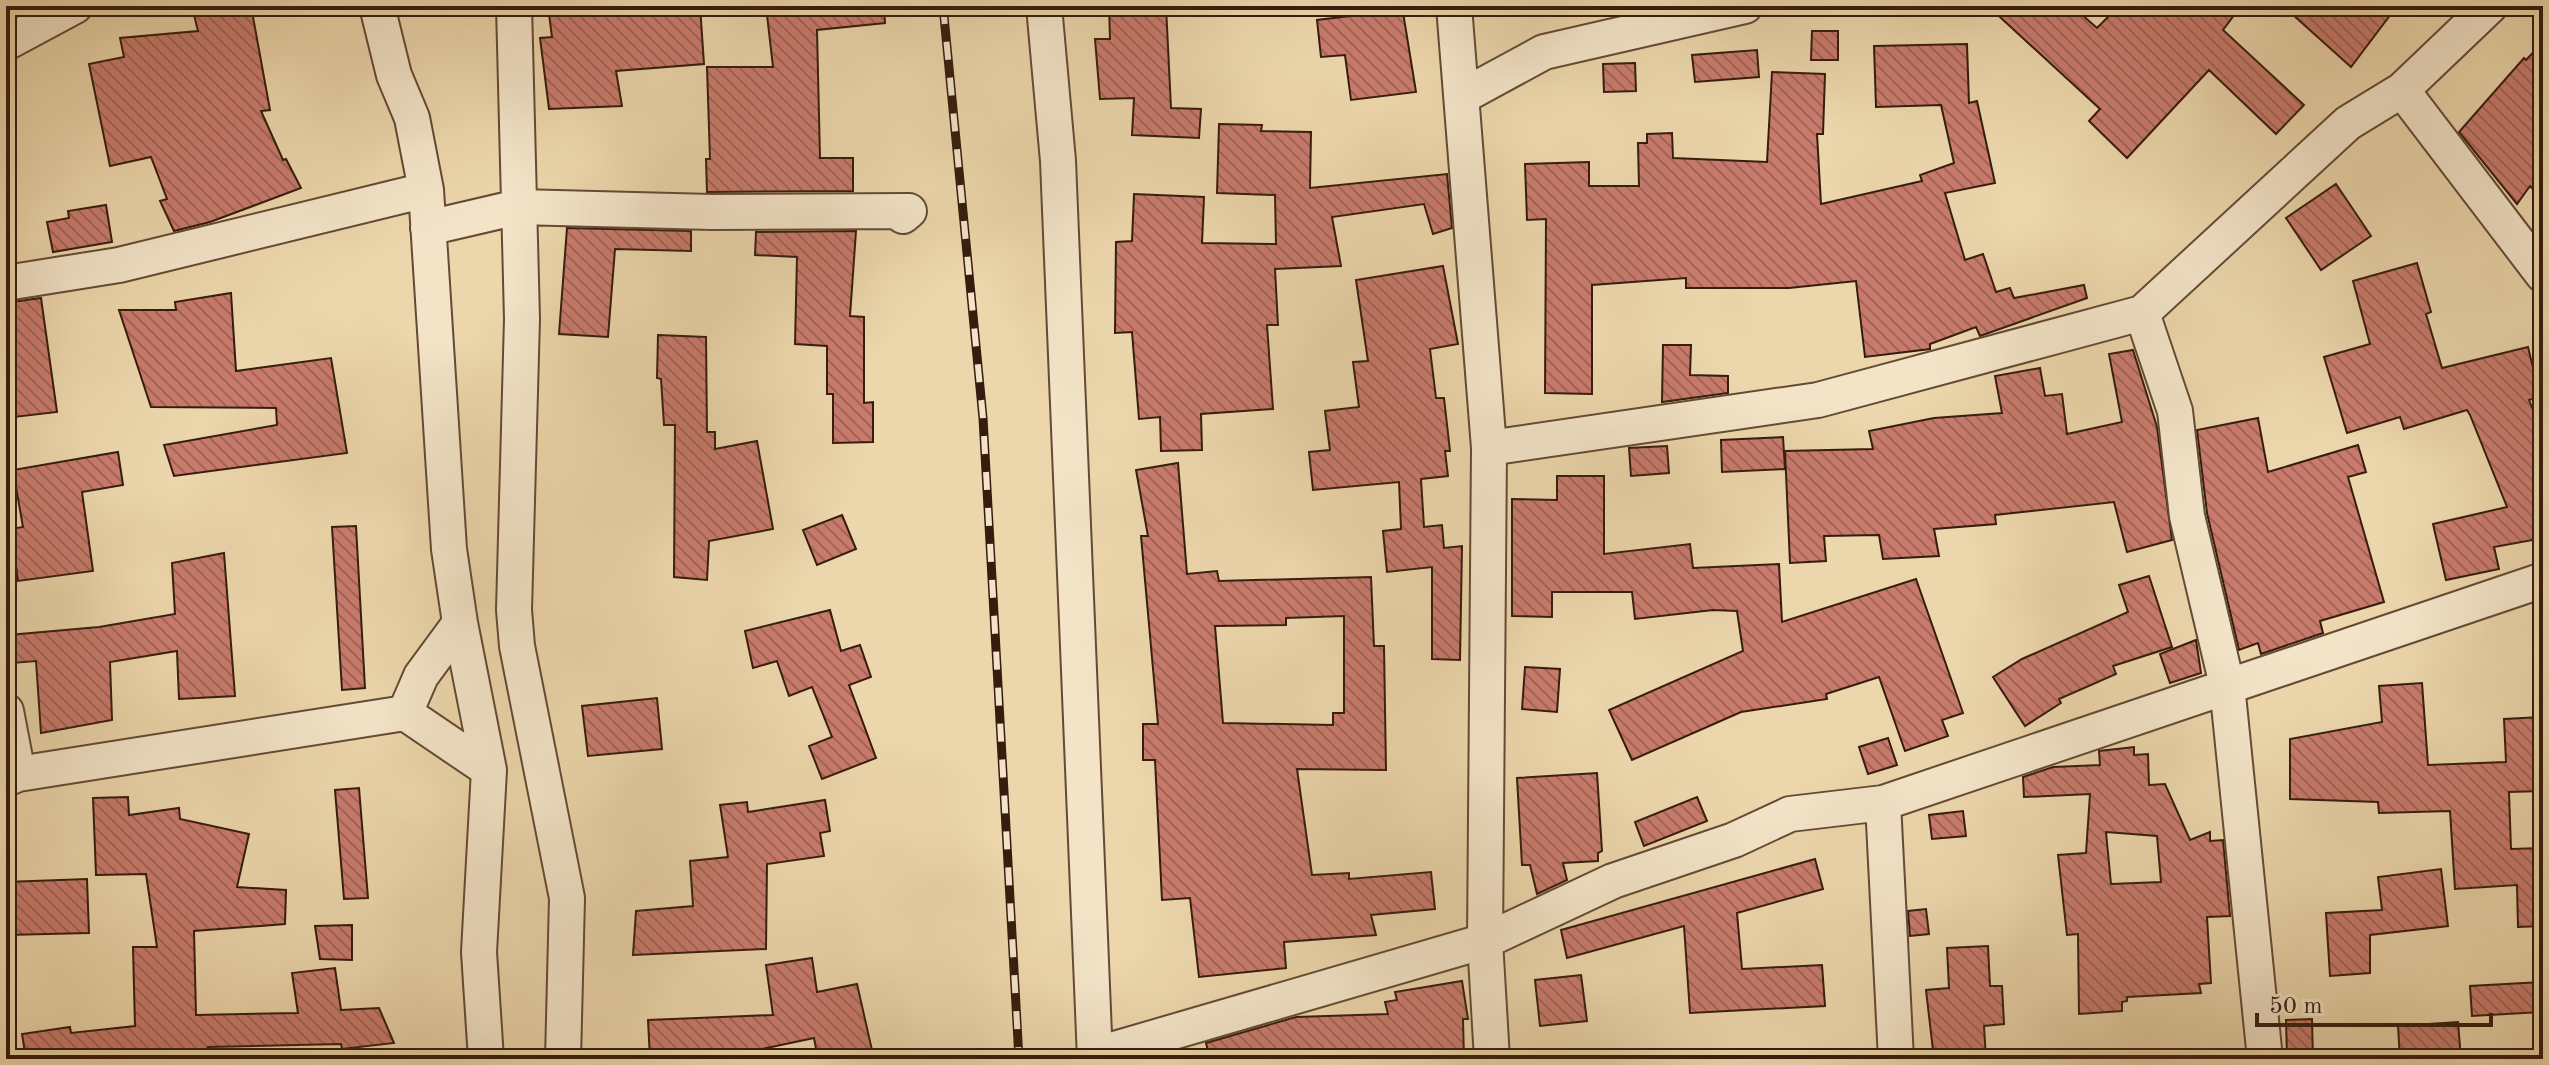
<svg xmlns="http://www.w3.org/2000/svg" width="2549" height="1065" font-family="'Old Standard TT',serif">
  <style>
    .building { fill: url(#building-back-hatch); stroke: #361c0e; stroke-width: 2; fill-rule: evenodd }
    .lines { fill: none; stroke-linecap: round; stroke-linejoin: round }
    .minor-casing { stroke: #644a35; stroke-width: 38 }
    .minor { stroke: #f3e4c8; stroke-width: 34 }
    .rail-casing { stroke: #361c0e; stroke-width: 9 }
    .rail { stroke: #f3e4c8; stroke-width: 6; stroke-dasharray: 18; stroke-linecap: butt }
  </style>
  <defs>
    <pattern id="building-back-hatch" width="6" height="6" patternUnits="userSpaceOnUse" patternTransform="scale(2)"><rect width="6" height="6" fill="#c87b6d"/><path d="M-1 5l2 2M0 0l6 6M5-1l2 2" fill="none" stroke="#a36458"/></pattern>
  </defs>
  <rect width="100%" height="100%" fill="#ecd6ab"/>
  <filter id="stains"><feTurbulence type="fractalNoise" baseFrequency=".0025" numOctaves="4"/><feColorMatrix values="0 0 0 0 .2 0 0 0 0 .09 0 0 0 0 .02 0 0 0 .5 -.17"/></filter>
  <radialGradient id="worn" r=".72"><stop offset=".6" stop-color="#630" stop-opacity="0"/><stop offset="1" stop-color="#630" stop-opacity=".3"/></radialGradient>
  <path class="building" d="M213 6H251L270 110 261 111 283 160 286 159 301 188 210 222 174 231 160 201 167 199 151 157 110 166 89 64 124 57 120 38 198 31 193 11Z
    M548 6H700L704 64 616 71 622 106 549 109 540 38 552 37Z
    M766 6H884L885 23 817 30 820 158H853V191L707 192 706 159H710L707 67H773Z
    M1109 6H1166L1171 108 1201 109 1199 138 1132 135 1134 98 1100 99 1095 39H1110Z
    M1349 6H1402L1416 92 1351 100 1345 55 1321 57 1317 20 1351 16Z
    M1988 6H2072L2097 28 2119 6H2241L2223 30 2304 105 2276 134 2209 70 2127 158 2089 121 2100 109Z
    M2283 6H2397L2351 67Z
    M1812 31H1838V60H1811Z
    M2543 42V200L2530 186 2517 204 2459 132 2524 58 2526 60Z
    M1967 44 1969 103 1977 101 1995 183 1945 193 1965 260 1983 254 1996 292 2010 288 2014 298 2084 285 2087 298 1980 336 1976 327 1930 344V349L1865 357 1856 281 1789 288H1686V278L1592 285V394L1545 393 1546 219 1527 220 1525 164 1589 162V186H1639L1638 143H1647V134L1672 133 1673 158 1767 162 1772 72 1825 74 1823 134H1817L1821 204 1922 181 1920 175 1954 163 1941 105 1876 107 1874 46Z
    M1757 50 1759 77 1695 82 1692 55Z
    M1635 63 1636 91 1604 92 1603 64Z
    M1219 124 1262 125 1261 131 1311 132 1310 188 1447 174 1452 228 1433 234 1424 204 1332 217 1341 266 1275 269 1278 325H1267L1273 409 1201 414 1202 450 1161 451 1160 417 1139 419 1132 332 1115 333 1116 242 1132 241 1134 194 1204 197 1202 243 1276 244 1275 195 1217 193Z
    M2336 184 2371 236 2321 270 2286 218Z
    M106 205 112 242 53 252 47 222 69 218 68 211Z
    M567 228 691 231V251L615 249 608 337 559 334Z
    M856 231 850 316 864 317V403L873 402V442L833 443V394H827V346L795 344 797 257 755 255 756 232Z
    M2417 263 2431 312 2426 314 2442 368 2528 347 2540 397 2529 400 2543 435V538L2494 547 2499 569 2446 580 2433 524 2507 507 2470 415 2467 410 2404 429 2400 417 2347 433 2324 357 2370 344 2353 281Z
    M1443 266 1458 344 1430 349 1436 398H1444L1450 451H1445L1448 476 1421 479 1424 527 1442 525 1444 548 1462 546 1460 660 1432 659V567L1387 572 1383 531 1401 529 1399 482 1313 490 1309 452 1330 450 1325 411 1359 407 1353 362 1368 361 1356 280Z
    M231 293 236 371 331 358 347 453 174 476 164 445 277 425 276 408 151 407 119 310H176L175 302Z
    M41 298 57 412 6 418V322L14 321 12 302Z
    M658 335 706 337 707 432H715V449L757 441 773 529 709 541 707 580 674 577 675 425H664L661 379 657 378Z
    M1663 345H1691L1690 375 1728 376V393L1662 402Z
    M2133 350 2157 427 2172 540 2127 552 2114 502 1995 515 1996 524 1934 529 1939 556 1883 559 1879 535 1824 536 1826 561 1790 563 1785 451 1873 449 1869 431 1934 418 2002 413 1995 376 2040 368 2045 396 2062 394 2067 434 2122 422 2109 354Z
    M2258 418 2268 472 2358 445 2366 472 2348 477 2384 602 2320 621 2323 633 2261 654 2258 643 2239 650 2207 513 2197 430Z
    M1783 437 1785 469 1722 472 1721 440Z
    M1667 446 1669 473 1631 476 1629 448Z
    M118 452 123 485 82 492 93 571 18 581 11 529 23 527 13 470Z
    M1178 463 1187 574 1217 571 1219 581 1371 577 1374 646H1384L1386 770 1297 769 1312 875 1349 873V879L1431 872 1435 909 1371 915 1376 935 1284 942 1286 968 1199 977 1190 898 1162 900 1155 760H1143V724H1158L1141 536H1148L1136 470ZM1344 616V713H1333V725L1223 723 1215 626 1286 625V618Z
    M1557 476H1604V554L1690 544 1693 568 1779 564 1782 622 1916 579 1963 713 1942 720 1948 736 1905 751 1879 677 1826 694 1827 699 1741 712 1632 760 1609 710 1743 651 1737 611 1713 610 1635 619 1632 592H1552V617L1512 616V499L1557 500Z
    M842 515 856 549 817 565 803 530Z
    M356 526 365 688 342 690 332 527Z
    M224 553 235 696 179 699 177 651 110 662 112 720 41 733 36 661 12 663 9 635 99 627 175 614 172 563Z
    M2149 576 2172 647 2113 666 2116 674 2059 699 2061 703 2025 726 1993 677 2022 659 2128 612 2119 585Z
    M830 610 841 651 860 645 871 677 849 685 876 758 822 779 809 746 832 737 812 687 789 696 777 661 753 668 745 631Z
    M2196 640 2201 673 2170 683 2160 654Z
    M1525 667 1560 669 1557 712 1522 709Z
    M2422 683 2428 765 2506 762 2504 719 2543 717V791L2509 792 2511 849 2543 848V926L2518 927 2517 885 2455 889 2450 811 2379 813 2378 802 2290 799V739L2382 722 2379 686Z
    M657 698 662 749 588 756 582 706Z
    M1888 738 1897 765 1868 774 1859 747Z
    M2134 747V755L2148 754 2149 785 2165 784 2190 840 2210 832V841L2223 840 2230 916 2207 917 2211 983 2199 984 2201 993 2127 997V1001L2122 1002V1011L2079 1014 2078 934 2067 935 2058 855 2086 853 2090 794 2024 797 2023 777 2053 767 2100 765 2099 751ZM2106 832 2157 836 2161 882 2111 884Z
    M1597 773 1602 851 1598 853V861L1563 863 1567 880 1537 894 1530 865H1522L1517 778Z
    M359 788 368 898 344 899 335 790Z
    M128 797 129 815 179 808 180 819 249 834 237 887 286 890 285 924 194 931 196 1015 298 1013 292 973 335 968 341 1010 379 1008 394 1043 342 1049 341 1044 208 1047 209 1055 173 1059H26L22 1034 70 1027 71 1033 135 1026 133 947H157L146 874 96 875 93 798Z
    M1697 797 1707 821 1644 846 1635 822Z
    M825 800 830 831 820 833 824 856 767 864 766 949 633 955 636 911 693 906 690 861 728 857 720 805 747 802 748 812Z
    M1963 811 1966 836 1932 839 1929 815Z
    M1815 859 1823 889 1737 913 1742 969 1822 965 1825 1006 1690 1013 1684 926 1567 958 1561 930Z
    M2441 869 2448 926 2370 935V973L2330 976 2326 913 2382 910 2378 877Z
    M87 879 89 933 6 935V882Z
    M1926 909 1929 934 1910 936 1908 911Z
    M352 925V960L320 959 315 926Z
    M1988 946 1990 986H2002L2004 1024 1984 1026 1986 1059H1934L1926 990 1949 988 1947 948Z
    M812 958 817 992 857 984 874 1059H818L814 1038 762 1049V1059H650L648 1020 773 1015 766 965Z
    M1581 975 1587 1021 1540 1026 1535 980Z
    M1462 981 1468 1019H1463L1464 1059H1210L1206 1043 1296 1017 1388 1014 1385 1002 1397 1000 1395 992Z
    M2543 982V1012L2472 1016 2470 986Z
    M2312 1019 2313 1059H2287L2286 1020Z
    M2458 1022 2461 1059H2400L2398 1026Z"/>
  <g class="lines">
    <g class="minor-casing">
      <path id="minor" d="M377 6 394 75 412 118 426 190 449 549 460 623 489 770 479 952 486 1059
        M514 6 522 319 514 610 517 646 567 898 563 1059
        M1044 6 1058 161 1095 1059
        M1454 6 1489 448 1485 941 1492 1059
        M6 43 75 6
        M2402 90 2543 275
        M1463 96 1544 52 1745 6
        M428 228 518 207 712 212 909 211 903 216
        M6 283 119 265 426 190
        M2142 313 2175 411 2187 516 2227 685 2265 1059
        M1489 448 1818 400 2142 313 2348 123 2402 90 2490 6
        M6 711 18 774
        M405 713 421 676 460 623
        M6 779 18 774 405 713 489 770
        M1883 803 1896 1059
        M1094 1055 1485 941 1613 881 1734 840 1790 814 1883 803 2543 580"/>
    </g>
    <use href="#minor" class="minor"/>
    <g class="rail-casing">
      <path id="rail" d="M943 6 983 418 1019 1059"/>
    </g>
    <use href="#rail" class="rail"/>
  </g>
  <rect width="2549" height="1065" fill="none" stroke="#ecd6ab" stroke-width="32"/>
  <rect x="8" y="8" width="2533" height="1049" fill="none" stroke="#361c0e" stroke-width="4"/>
  <rect x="16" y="16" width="2517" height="1033" fill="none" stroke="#361c0e" stroke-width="2"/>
  <path d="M2257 1013v12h234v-12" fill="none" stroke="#361c0e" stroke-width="4"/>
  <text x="2269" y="1013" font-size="24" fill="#361c0e" stroke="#f3e4c8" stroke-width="6" paint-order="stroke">50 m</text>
  <rect width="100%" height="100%" filter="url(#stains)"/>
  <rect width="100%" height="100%" fill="url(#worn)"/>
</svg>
